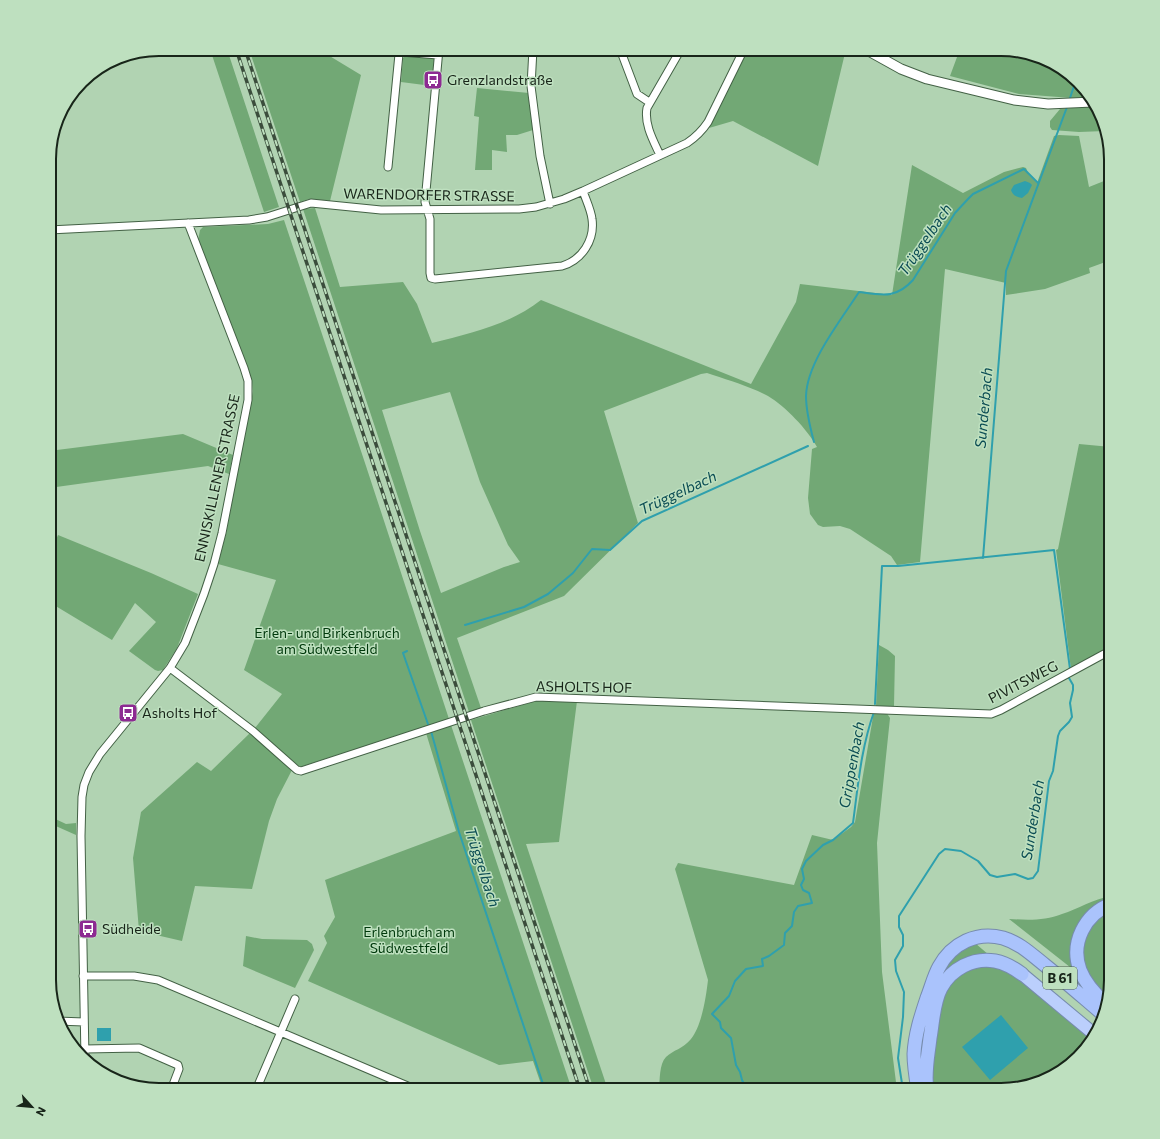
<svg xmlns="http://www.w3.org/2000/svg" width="1160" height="1139" font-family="Commissioner,sans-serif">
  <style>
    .green { fill: #72a875; fill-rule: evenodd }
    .water { fill: #2fa0ad }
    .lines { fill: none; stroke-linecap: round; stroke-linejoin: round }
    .stream { stroke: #2fa0ad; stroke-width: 2 }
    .minor-casing { stroke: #436145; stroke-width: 9 }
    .tertiary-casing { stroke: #436145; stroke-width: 11 }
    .trunk-casing { stroke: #778cad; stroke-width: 14 }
    .motorway-casing { stroke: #778cad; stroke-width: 15 }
    .minor { stroke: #fff; stroke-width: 7 }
    .tertiary { stroke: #fff; stroke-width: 9 }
    .trunk { stroke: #bbcffc; stroke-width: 12 }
    .motorway { stroke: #aac3fc; stroke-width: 13 }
    .rail-casing { stroke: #3b4d3c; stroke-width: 3.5 }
    .rail { stroke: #bee0bf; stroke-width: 2; stroke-dasharray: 6; stroke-linecap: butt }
    .labels { text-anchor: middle; stroke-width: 3; stroke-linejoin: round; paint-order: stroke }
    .shield { fill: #bee0bf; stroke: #4a5d4b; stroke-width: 1 }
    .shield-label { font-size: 13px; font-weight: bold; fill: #182519 }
    .poi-label { font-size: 14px; fill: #182519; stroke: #bee0bf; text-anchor: start }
    .street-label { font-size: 14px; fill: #182519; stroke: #bee0bf }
    .park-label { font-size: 14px; fill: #00390c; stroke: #bee0bf }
    .water-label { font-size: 15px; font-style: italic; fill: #0b4c53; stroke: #bee0bf }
    .rim { fill: none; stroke: #182519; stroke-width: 2 }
  </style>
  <rect width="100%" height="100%" fill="#b1d3b2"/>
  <path class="green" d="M210 49H227L279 207 264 212Z
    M249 49H318L361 75 330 201 309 199 300 202Z
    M748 49H846L818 166 733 121 709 128Z
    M960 49H1008L1042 58 1041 60C1061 70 1078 77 1090 97L1072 98 1019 94 950 76Z
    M406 55 433 58 434 59 432 86 401 82 403 58Z
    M477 88 529 93 533 130 517 135H506L507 152 492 150V170H475L479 117 474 116Z
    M1096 106 1103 117 1105 131 1079 132 1052 130 1050 127V121L1060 109Z
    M1059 135 1079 136 1089 187 1104 181 1111 201 1108 216 1111 227V260L1089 268 1090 273 1045 289 1006 295V283L945 269 920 562 897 565 891 556 850 529 840 526 823 527 818 525 810 514 808 498 812 449 817 447C807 429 786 407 768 396 751 387 731 381 713 375L707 373 701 374 604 411 638 523 564 596 457 638 481 708 469 712 303 209 315 208 340 287 403 282 417 304 432 343C471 333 509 325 541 300L751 384 796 302 800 284 892 295 912 165 963 193 1004 172 1023 167 1026 168 1029 175 1037 183 1054 136ZM450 392 480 482 508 545 520 562 504 567 441 593 420 531 382 410Z
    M284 220 366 466 449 719 300 767 255 728 282 694 244 670 276 580 218 564 226 534 253 391 252 381 247 366 198 241 200 230 203 227 268 224Z
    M183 434 233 455 229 474 208 466 49 488V451Z
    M1079 444 1111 447V650L1071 669 1056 550 1058 549Z
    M58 535 151 573 198 594 177 648 163 670 158 671 155 670 129 651 156 622 135 603 112 640 49 602V556Z
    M879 645 888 650 895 656 894 706H876Z
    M536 701H577L559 842 526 844 608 1090H594L471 720Z
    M874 711 886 712 890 718 877 843 882 972 897 1090H659C660 1080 659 1064 666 1057 673 1050 683 1049 691 1039 702 1025 706 997 708 980L675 869 678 863 794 885 812 835 833 840 851 827 855 822Z
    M451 725 572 1090H543L533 1061 499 1065 308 981 327 943 324 936 335 917 325 880 456 831 426 733Z
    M250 733 292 770 277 799 269 821 252 889 195 886 182 941 139 931 133 858 141 812 197 762 211 771Z
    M49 816 66 824 76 823V835L49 823Z
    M1111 896V901L1092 911 1075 971 1009 919C1027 920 1045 921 1062 914 1078 909 1093 899 1111 896Z
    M1111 910V980L1108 997C1076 968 1072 933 1111 910Z
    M246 936 262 939 307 940 312 944 314 950 295 988 243 966Z
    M975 943 989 955 950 969 921 1071 919 1053 921 1035 942 971 957 952Z
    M994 966 1018 977 1091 1039 1082 1052 1043 1082 1002 1090H932L930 1078 941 999 956 976 974 967Z"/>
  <path class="water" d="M1025 181 1030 183 1032 185 1028 193 1022 198C1017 197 1013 196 1011 190L1014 185Z
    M1001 1015 1028 1048 990 1080 962 1047Z
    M97 1028H111V1041H97Z"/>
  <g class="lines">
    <path class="stream" d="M1069 101 1076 80
      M814 442C810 427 806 412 806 396 807 362 841 320 859 292 882 295 896 299 913 280L955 213 968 199 973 194 1024 169 1038 183
      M983 558 1006 271 1067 107
      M465 625 524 607 548 594 573 573 592 549 610 550 642 521 808 446
      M407 651 403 653 429 727
      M875 704 882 566H898L1054 550 1070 669
      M431 731 459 832 545 1090
      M747 1090 742 1080 740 1072 736 1065 731 1038 721 1028 720 1022 712 1014 729 996 735 981 746 969 763 966 762 959 769 956 784 945 785 933 792 926 794 912 798 906 812 903 809 893 803 890 801 885 804 879 802 869 806 861 823 845 833 840 853 823C858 786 861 748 874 712
      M903 1090 898 1058 903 1017 904 992 896 971 895 960 903 946V935L899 927V916L939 854 945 849 961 851 978 861 990 875 997 877 1015 874 1028 879 1033 878 1038 871 1049 781 1053 771 1058 736 1060 731 1069 722 1072 717 1070 703 1073 690V685L1069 678"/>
    <g class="minor-casing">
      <path id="minor" d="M439 49 425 202 430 219V273L431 278 435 279 562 266C582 260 595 240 592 219 591 210 586 200 583 191
        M533 49 531 86 540 156 550 204
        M620 49 637 94 649 102
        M660 155C653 140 644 124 647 108L681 49
        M388 167 399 54 401 52 438 55
        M49 230 249 220 267 217 311 203 381 210 519 209 536 207 564 199 583 191 687 143C696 137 702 131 708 122L744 49
        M170 668 253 731 297 770 301 771 484 711 536 697 991 714 1001 710 1104 654 1111 653
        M83 976H134L158 980 417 1090
        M57 1021 84 1022
        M85 1049 139 1048 178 1065 179 1069 171 1090
        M85 1059 81 836 82 797 84 785 89 772 100 754 170 668 185 643 204 594 214 564 222 533 248 400V381L244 368 188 223
        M256 1090 295 999"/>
    </g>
    <g class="tertiary-casing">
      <path id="tertiary" d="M865 49 901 69 927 79 1014 100 1048 104 1093 102"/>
    </g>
    <g class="trunk-casing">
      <path id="trunk" d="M1022 974 1094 1034"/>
    </g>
    <g class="motorway-casing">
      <path id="motorway" d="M1106 1004C1096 995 1085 983 1080 970 1070 943 1085 914 1111 904
        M918 1090C916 1078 914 1066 914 1054 915 1034 921 1016 927 998 931 988 934 976 939 967 952 943 977 931 1003 938 1020 943 1032 955 1046 966 1066 982 1085 999 1104 1015
        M927 1090C924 1073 928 1056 930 1038 933 1022 933 1003 941 988 951 969 973 957 995 961 1005 963 1014 968 1022 974"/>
    </g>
    <use href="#minor" class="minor"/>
    <use href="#tertiary" class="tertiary"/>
    <use href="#trunk" class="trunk"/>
    <use href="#motorway" class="motorway"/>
    <g class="rail-casing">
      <path id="rail" d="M236 49 580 1090
        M245 49 590 1090"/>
    </g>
    <use href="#rail" class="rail"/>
  </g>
  <defs>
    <g id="bus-square" transform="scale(1)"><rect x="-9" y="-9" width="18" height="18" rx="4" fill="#8d2a92" stroke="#bee0bf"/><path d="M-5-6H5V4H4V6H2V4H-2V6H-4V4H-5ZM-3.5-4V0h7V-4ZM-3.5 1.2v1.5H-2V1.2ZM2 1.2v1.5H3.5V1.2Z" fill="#fff"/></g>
  </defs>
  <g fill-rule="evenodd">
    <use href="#bus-square" x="433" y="80"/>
    <use href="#bus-square" x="128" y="713"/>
    <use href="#bus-square" x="88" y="929"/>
  </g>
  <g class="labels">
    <rect class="shield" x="1043" y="967" width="34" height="22" rx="3"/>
    <g class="shield-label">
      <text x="1060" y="983">B 61</text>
    </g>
    <g class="poi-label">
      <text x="447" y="85">Grenzlandstraße</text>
      <text x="142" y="718">Asholts Hof</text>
      <text x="102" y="934">Südheide</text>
    </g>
    <g class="street-label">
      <text transform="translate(429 195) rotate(1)" y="5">WARENDORFER STRASSE</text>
      <text transform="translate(217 478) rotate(-78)" y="5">ENNISKILLENER STRASSE</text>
      <text transform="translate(1023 682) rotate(-27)" y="5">PIVITSWEG</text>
      <text transform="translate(584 687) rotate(1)" y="5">ASHOLTS HOF</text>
    </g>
    <g class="park-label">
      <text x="327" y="638">Erlen- und Birkenbruch<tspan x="327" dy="16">am Südwestfeld</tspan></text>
      <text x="409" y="937">Erlenbruch am<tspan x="409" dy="16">Südwestfeld</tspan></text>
    </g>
    <g class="water-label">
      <text transform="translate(925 240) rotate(-56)" y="5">Trüggelbach</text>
      <text transform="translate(984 408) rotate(-85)" y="5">Sunderbach</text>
      <text transform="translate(678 493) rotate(-25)" y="5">Trüggelbach</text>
      <text transform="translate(852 765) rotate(-80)" y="5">Grippenbach</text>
      <text transform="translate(1033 820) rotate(-81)" y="5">Sunderbach</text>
      <text transform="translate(482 867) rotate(72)" y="5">Trüggelbach</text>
    </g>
  </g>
  <path d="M0 0H1160V1139H0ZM159 56H1001A103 103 0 0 1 1104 159V980A103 103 0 0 1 1001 1083H159A103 103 0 0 1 56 980V159A103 103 0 0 1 159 56Z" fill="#bee0bf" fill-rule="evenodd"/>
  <path class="rim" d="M159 56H1001A103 103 0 0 1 1104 159V980A103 103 0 0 1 1001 1083H159A103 103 0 0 1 56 980V159A103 103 0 0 1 159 56Z"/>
  <g transform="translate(32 1107) rotate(117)" stroke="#bee0bf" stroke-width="3" paint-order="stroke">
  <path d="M0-3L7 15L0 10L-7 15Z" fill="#182519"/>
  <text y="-6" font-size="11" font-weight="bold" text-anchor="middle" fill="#182519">N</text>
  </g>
</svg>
